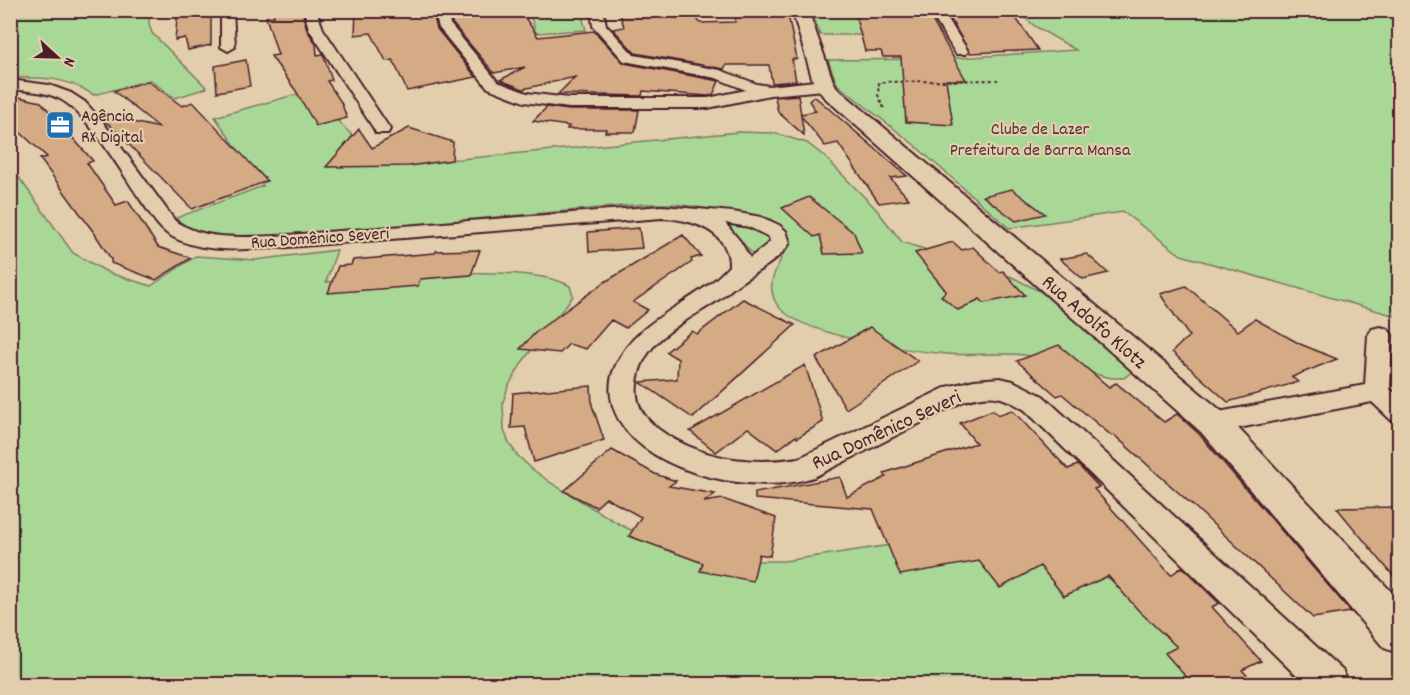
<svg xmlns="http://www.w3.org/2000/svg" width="1410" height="695" font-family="Dekko,sans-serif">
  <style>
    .green { fill: #a9d796; stroke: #7a7b60; stroke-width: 1.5 }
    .building { fill: #d5ab86; stroke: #4a1f2b; stroke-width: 1.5 }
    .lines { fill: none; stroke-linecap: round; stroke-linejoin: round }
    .minor-casing { stroke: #4a1f2b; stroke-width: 4 }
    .tertiary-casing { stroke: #4a1f2b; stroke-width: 4 }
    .path { stroke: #4a1f2b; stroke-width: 2; stroke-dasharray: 3 3; stroke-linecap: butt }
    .minor { fill: #e2ceac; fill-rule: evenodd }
    .tertiary { fill: #e2ceac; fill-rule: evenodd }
    .labels { text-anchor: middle; stroke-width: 4.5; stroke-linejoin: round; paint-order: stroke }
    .far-poi-label { font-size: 18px; fill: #4a1f2b; stroke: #e2ceac; text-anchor: start }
    .far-park-label { font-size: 18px; fill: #543136; stroke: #e2ceac }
    .far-street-label { font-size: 18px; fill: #4a1f2b; stroke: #e2ceac }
    .street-label { font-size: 21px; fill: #4a1f2b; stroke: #e2ceac }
  </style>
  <rect width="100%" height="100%" fill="#e2ceac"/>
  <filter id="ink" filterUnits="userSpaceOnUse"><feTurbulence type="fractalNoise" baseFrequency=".0167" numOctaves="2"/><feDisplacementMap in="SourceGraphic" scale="12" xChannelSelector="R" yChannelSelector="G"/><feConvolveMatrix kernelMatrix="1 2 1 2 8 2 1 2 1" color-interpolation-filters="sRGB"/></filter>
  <g filter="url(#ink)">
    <path class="green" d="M10 11H150L149 24 152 33 207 88 175 98 150 80 94 95C65 77 44 77 11 78Z
      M529 11H585L583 20 586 30 536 33Z
      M1016 11H1399V317L1181 255 1123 212 1009 228 912 143 837 84 828 60 943 59 1076 50 1036 27Z
      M813 14H868L877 35H820Z
      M308 91 352 135 377 153 413 160 461 159 739 132 774 133 807 143 824 156 876 209 902 242 1012 277 1059 301 1134 370 1124 378H1112C1083 372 1054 360 1024 355 999 352 973 356 947 354 912 351 793 335 776 303 759 271 798 257 781 226L770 219 752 215 675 204H645L272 237C241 237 198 243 176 218L263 186 215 117Z
      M10 165 73 253 109 273 151 286 196 256 255 260 337 250 326 282C378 278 529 261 570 286L573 296 523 361 508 387 503 402 504 430 509 443 517 455 532 469 551 483 619 524 651 540 739 561H784L897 544 1099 573 1130 590 1228 659 1257 684H11Z
      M724 222 768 229 770 243 756 258Z"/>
    <path class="building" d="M178 10H211V45L188 50 185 38 175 40Z
      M273 10H302L307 30 316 44 317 55 323 54 332 80 327 81 341 102 347 118 316 126 296 91 271 56 278 55 266 17 274 16Z
      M356 10H432L437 29 476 77 407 91 393 60 386 61 371 33 355 35Z
      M448 10H520L538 37 594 31 624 63 719 81 713 95 708 96 643 91 642 96 558 94 575 77 523 89 500 80 525 67 494 73 452 23Z
      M619 10H691L700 23 735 22 736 16H750V10H787L797 59H792L796 81 772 83 769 65H726L724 69 635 53 613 29 624 27Z
      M854 10H892L893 14 929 15 966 80H946L953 125 906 122 901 57H883L881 51H865Z
      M952 10H995L1001 18H1016L1038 50 970 53 948 15H955Z
      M246 60 250 86 217 92 215 66Z
      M148 81 182 106 193 102 267 181 192 209 100 115 160 128 114 91Z
      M10 95 41 102 93 161 87 163 116 205 128 201 158 247 191 258 156 280 111 263V259L95 234 40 159 47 157 10 123Z
      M798 95 801 114 816 111 809 101 814 96 907 176 890 178 909 199 879 203 838 143 825 146 801 116 804 135 778 112 775 97Z
      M547 107 569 110H639L635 132H605L606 129H567L569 126 533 121Z
      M409 128 453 142 452 160 409 166 326 167 359 129 372 148Z
      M1012 189 1045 214 1016 221 983 196Z
      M809 197 854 233 862 253 824 254 820 235 814 237 782 208Z
      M639 228 642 248 589 252 588 232Z
      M683 235 701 256 691 259 692 262 633 302 648 310 626 328 611 320 586 349 569 344 560 353 520 349 537 331 605 282Z
      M953 242 962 250 973 247 999 272 1003 271 1025 295 984 303 980 299 958 310 941 296 946 291 915 253Z
      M480 250 471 275 420 279 418 286 328 293 338 266 351 265 353 260 435 253 436 251Z
      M1087 254 1108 273 1083 279 1060 259Z
      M1186 286 1238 331 1255 319 1300 344 1337 359 1292 377 1298 382 1228 402 1172 352 1189 336 1160 294Z
      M743 299 795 325 693 418 640 382 677 379 678 359 666 352 692 331 697 334Z
      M870 327 918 361 846 409 816 358Z
      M1059 345 1109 387 1116 383 1164 422 1177 414 1199 434 1351 612 1313 618 1198 510 1114 435 1112 436 1062 394 1057 396 1017 361Z
      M805 365 823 422 797 438 796 436 777 450 748 428 716 452 690 431Z
      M591 386 592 405 604 440 534 462 525 427 511 428 513 393Z
      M993 410 998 415 1012 410 1068 469 1078 465 1099 487 1094 489 1171 575 1182 567 1219 603 1212 607 1261 661 1242 670 1255 684H1192L1165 653 1177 647 1139 611 1108 576 1064 596 1040 566 1000 588 979 561 900 575 873 509 755 499V493L840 477 847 497 886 477 884 473 976 443 960 423Z
      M612 450 655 474 676 481 669 486 715 494 704 502 723 499 776 518 770 556 759 554 753 581 700 571 703 563 629 536 641 517 606 498 596 507 564 491Z
      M1400 507V584L1337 508Z"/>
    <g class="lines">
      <g class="minor-casing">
        <path id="minor" d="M221 10H233L235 47 228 51 221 47Z
          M304 10H316L323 29 390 129 388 133H376L374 129 309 29Z
          M434 10H446L450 24 498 82 527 93 569 98H708L746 90 716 78 624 61 593 26 591 10H603L606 25 634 55 720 70 757 84 769 86 824 80 832 85 824 90 770 95 708 108H569L524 102 488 88 439 28Z
          M929 10H942L968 51 966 54H956Z
          M10 80 49 85 71 93 85 102 102 121 175 221C205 241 240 237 275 236L662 206 733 212 761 217 779 225 786 231 790 243C777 263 756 271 737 285 730 290 723 297 715 302 683 323 641 341 637 384 634 408 648 423 667 435 707 460 754 465 799 458L947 387 974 380 1000 378 1013 381 1043 396 1343 671 1347 684H1305L1025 410C1001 395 992 393 964 401L814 477C757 496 651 475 619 420 610 404 607 384 615 367 637 316 695 305 729 266 730 230 690 219 662 218L275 248C242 249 202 254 171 236 158 229 151 214 142 202 123 175 88 113 60 99 44 91 27 91 10 89ZM725 223 749 227 769 237 770 242 750 258 740 241Z
          M1380 327 1388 329 1392 335 1390 389 1400 397V423L1391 420 1372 402 1213 433 1204 430 1200 423 1204 416 1213 413 1365 385 1368 335 1372 329Z"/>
      </g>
      <g class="tertiary-casing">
        <path id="tertiary" d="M792 10H808L833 81 837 88 1225 414 1400 601V654L1384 648 1201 432 823 96 813 81Z"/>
      </g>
      <path class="path" d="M884 108 878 95 879 82 998 80"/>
      <use href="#minor" class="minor"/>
      <use href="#tertiary" class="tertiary"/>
    </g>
  </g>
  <defs>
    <g id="office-square" transform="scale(1.5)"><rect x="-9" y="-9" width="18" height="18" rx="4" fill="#1f6fb2" stroke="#e2ceac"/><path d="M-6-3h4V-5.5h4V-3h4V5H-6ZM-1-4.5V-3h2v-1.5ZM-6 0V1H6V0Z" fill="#fff"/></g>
  </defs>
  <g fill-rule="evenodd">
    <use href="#office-square" x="60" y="125"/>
  </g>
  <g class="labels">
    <g class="far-poi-label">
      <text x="81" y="121">Agência<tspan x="81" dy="21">RX Digital</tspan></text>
    </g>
    <g class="far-park-label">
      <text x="1040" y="134">Clube de Lazer<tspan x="1040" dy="21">Prefeitura de Barra Mansa</tspan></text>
    </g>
    <g class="far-street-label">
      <text transform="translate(320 237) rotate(-4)" y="6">Rua Domênico Severi</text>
    </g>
    <g class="street-label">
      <text transform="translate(1095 321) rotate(41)" y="7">Rua Adolfo Klotz</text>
      <text transform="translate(886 429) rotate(-25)" y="7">Rua Domênico Severi</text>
    </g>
  </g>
  <rect width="1410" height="695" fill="none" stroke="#e2ceac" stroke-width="36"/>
  <rect x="18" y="18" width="1374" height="659" fill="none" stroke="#4a1f2b" stroke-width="2" filter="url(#ink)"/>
  <g transform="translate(57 57) rotate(112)" stroke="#e2ceac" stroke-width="4.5" paint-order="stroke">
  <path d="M0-4.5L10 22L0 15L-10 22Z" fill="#4a1f2b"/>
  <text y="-9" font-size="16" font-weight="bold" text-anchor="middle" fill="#4a1f2b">N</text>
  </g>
</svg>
